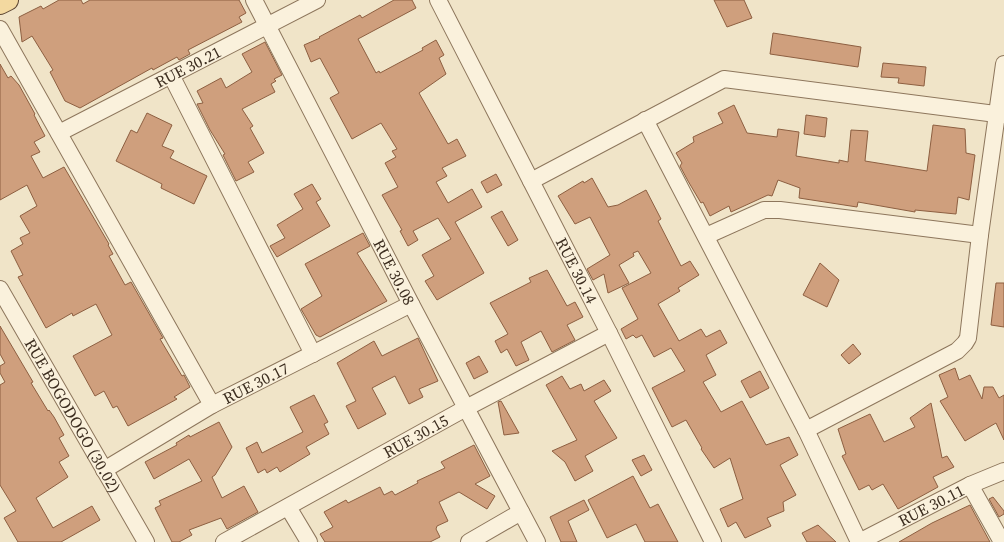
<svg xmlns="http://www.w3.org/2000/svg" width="1004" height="542" font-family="'Source Serif 4',serif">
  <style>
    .building { fill: #cf9f7d; stroke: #8d5f41 }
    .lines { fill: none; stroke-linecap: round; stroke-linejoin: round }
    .minor-casing { stroke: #8d765c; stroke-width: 18 }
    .major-casing { stroke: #5b4430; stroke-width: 22 }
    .minor { stroke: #faf1dc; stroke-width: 16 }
    .major { stroke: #f3d9a0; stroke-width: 20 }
    .labels { text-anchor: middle; stroke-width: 4; stroke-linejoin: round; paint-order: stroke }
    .street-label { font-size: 16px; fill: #3d2e20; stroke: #f7eed8 }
  </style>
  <rect width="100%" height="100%" fill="#f0e4c8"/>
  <path class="building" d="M59 0H81L83 4 90 0H239L246 13 239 17 242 22 188 50 190 54 179 60 177 57 153 70 152 68 80 108 65 101 50 72 53 70 32 36 22 42 19 17 41 6 43 9Z
    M394 0H412L416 8 358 39 376 73 379 71 380 73 423 50 422 48 436 40 444 55 439 58 446 74 419 93 448 144 457 139 466 156 442 168 447 176 436 182 448 203 472 189 482 207 455 222 484 273 437 300 425 281 434 276 422 255 451 239 438 218 413 231 418 240 408 246 400 231 402 230 382 195 398 187 385 163 396 157 392 151 397 149 381 123 352 139 330 98 339 93 320 58 311 62 304 45 320 38 319 37 360 15 362 18Z
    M714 0H744L752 18 727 27Z
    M773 33 861 47 858 67 770 54Z
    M265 42 282 75 274 79 276 81 271 84 275 92 242 109 253 126 250 128 264 153 248 162 254 172 236 181 223 155 225 154 210 130 197 104 203 103 197 91 221 78 226 88 252 72 242 54Z
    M883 63 926 67 924 86 898 83 899 78 881 77Z
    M0 64 8 78 11 76 19 85 35 114 34 115 45 136 34 142 40 152 31 156 43 178 64 167 109 244 108 245 113 254 109 256 125 285 131 282 163 338 160 339 182 376 184 375 190 387 174 397 177 399 128 426 117 406 113 408 104 391 95 396 73 356 112 335 96 304 73 316 72 313 46 328 18 277 23 275 11 251 23 244 20 238 30 233 20 216 37 206 27 185 0 200Z
    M734 105 747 133 777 137 778 129 799 132 796 156 839 163V160L848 162 851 130 868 131 865 161 927 171 933 125 965 129 966 153 975 155 969 200 958 197 956 214 915 210V212L858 202 857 207 799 198 800 188 778 180 772 196 768 195 731 212 729 206 710 216 703 202 701 203 688 181 680 166 682 163 676 153 694 142 693 137 723 123 718 113Z
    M147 113 172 125 162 146 174 151 170 158 207 176 194 204 161 188 162 184 116 161 131 130 137 133Z
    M806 115 827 118 825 137 804 134Z
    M496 174 502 185 487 193 481 182Z
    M592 178 608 207 618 205 646 190 661 219 658 221 681 266 690 261 699 275 678 288 680 291 658 304 679 341 701 329 706 337 720 330 727 343 706 355 716 375 703 382 721 412 742 401 766 445 789 437 798 455 780 465 796 495 783 502 784 511 767 518 771 526 745 538 736 522 728 527 720 509 743 499 730 458 714 468 701 449 702 448 686 420 672 427 652 388 685 371 671 348 654 357 642 335 636 338 633 335 626 339 621 329 638 319 622 288 651 273 638 251 633 253 634 256 619 265 629 283 608 293 604 274 593 280 587 269 610 255 590 217 575 224 558 196 583 181 584 183Z
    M312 184 321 199 316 202 330 226 277 257 270 246 285 238 277 225 303 209 294 194Z
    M502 211 518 240 508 246 491 217Z
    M363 233 370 246 357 253 387 301 320 337 316 335 301 309 322 296 305 264Z
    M820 263 839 280 827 307 803 295Z
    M547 270 567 306 575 302 583 317 567 325 575 340 552 352 541 331 521 342 529 360 516 366 507 349 501 353 495 341 508 334 490 303 531 282 529 278Z
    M996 283H1004V327L991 325Z
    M0 326 33 382 31 383 48 411 49 410 54 417 64 435 59 438 69 456 59 462 68 477 36 498 53 528 92 506 100 520 61 542H18L4 518 16 511 0 485V385L5 382 0 373V366L5 363 0 354Z
    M418 338 438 381 419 389 423 397 409 404 395 376 372 388 386 414 358 429 346 406 356 401 337 363 374 341 382 356Z
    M853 344 861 354 849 364 841 355Z
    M479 356 488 372 474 379 466 363Z
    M955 368 959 380 970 375 982 399 984 387H993L999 398 1004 395V440L996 423 965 441 940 401 948 397 939 375Z
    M760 371 769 388 750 398 741 381Z
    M562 376 570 389 581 384 584 391 604 380 611 391 594 401 617 438 585 456 593 471 575 481 565 462 552 451 577 440 546 385Z
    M314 395 328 422 324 424 329 434 306 447 310 454 280 472 277 467 267 473 265 469 258 473 246 448 257 442 262 453 303 432 290 407Z
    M501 401 519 433 504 435 498 402Z
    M931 403 942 458 947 456 954 467 933 477 938 487 898 509 883 484 872 490 869 485 859 490 842 456 846 454 838 429 870 414 884 442 915 427 910 418Z
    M219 422 232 447 215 475 212 477 222 498 244 486 258 512 227 529 221 518 189 530 192 535 179 542H172L155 508 161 505 159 501 202 481 189 459 154 479 145 462 177 445 176 443 189 435 190 437Z
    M474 445 490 476 475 484 495 496 487 509 459 492 439 502 448 521 437 526 436 529 440 537 430 542H325L320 534 333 527 324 512 346 500 348 503 380 487 384 495 392 491 395 495 418 483 417 481 445 468 441 462Z
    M644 455 652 470 641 476 632 460Z
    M633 476 650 508 658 504 678 542H645L636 524 607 538 588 500Z
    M993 497 1004 511V514L999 517 989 499Z
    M584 500 589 510 568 521 577 542H561L550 517Z
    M970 505 990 542H899L932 523Z
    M818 525 836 542H807L802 533Z"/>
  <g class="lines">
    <g class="minor-casing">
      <g id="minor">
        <path id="s1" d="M254 0 411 304 537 542"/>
        <path id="s2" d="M438 0 609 333 713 542"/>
        <path d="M0 29 212 405"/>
        <path d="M171 75 313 354"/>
        <path d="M645 120 806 430 859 542"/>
        <path id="s3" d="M59 133 317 0"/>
        <path d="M531 181 724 79 1004 115"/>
        <path d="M706 236 764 210H780L980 235"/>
        <path id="s4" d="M0 289 146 542"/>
        <path d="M806 430 957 351 965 343 968 338 980 235 1004 64"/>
        <path id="s5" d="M104 470 212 405 411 304"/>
        <path d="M970 485 1002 542"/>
        <path d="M288 507 309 542"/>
        <path id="s6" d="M224 542 466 408 609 333"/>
        <path d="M469 542 521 512"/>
        <path id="s7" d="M859 542 970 485 1004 471"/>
      </g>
    </g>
    <g class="major-casing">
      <path id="major" d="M0 4 8 0"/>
    </g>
    <use href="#minor" class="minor"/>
    <use href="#major" class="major"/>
  </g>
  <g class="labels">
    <g class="street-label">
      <text dy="6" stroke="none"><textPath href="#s3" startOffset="145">RUE 30.21</textPath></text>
      <text dy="6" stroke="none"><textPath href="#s2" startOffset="304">RUE 30.14</textPath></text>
      <text dy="6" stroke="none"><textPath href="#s1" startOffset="306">RUE 30.08</textPath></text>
      <text dy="6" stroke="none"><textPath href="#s5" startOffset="175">RUE 30.17</textPath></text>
      <text dy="6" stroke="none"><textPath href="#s4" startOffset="146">RUE BOGODOGO (30.02)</textPath></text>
      <text dy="6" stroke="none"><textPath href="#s6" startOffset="219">RUE 30.15</textPath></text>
      <text dy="6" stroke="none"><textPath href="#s7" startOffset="81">RUE 30.11</textPath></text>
    </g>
  </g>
</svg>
